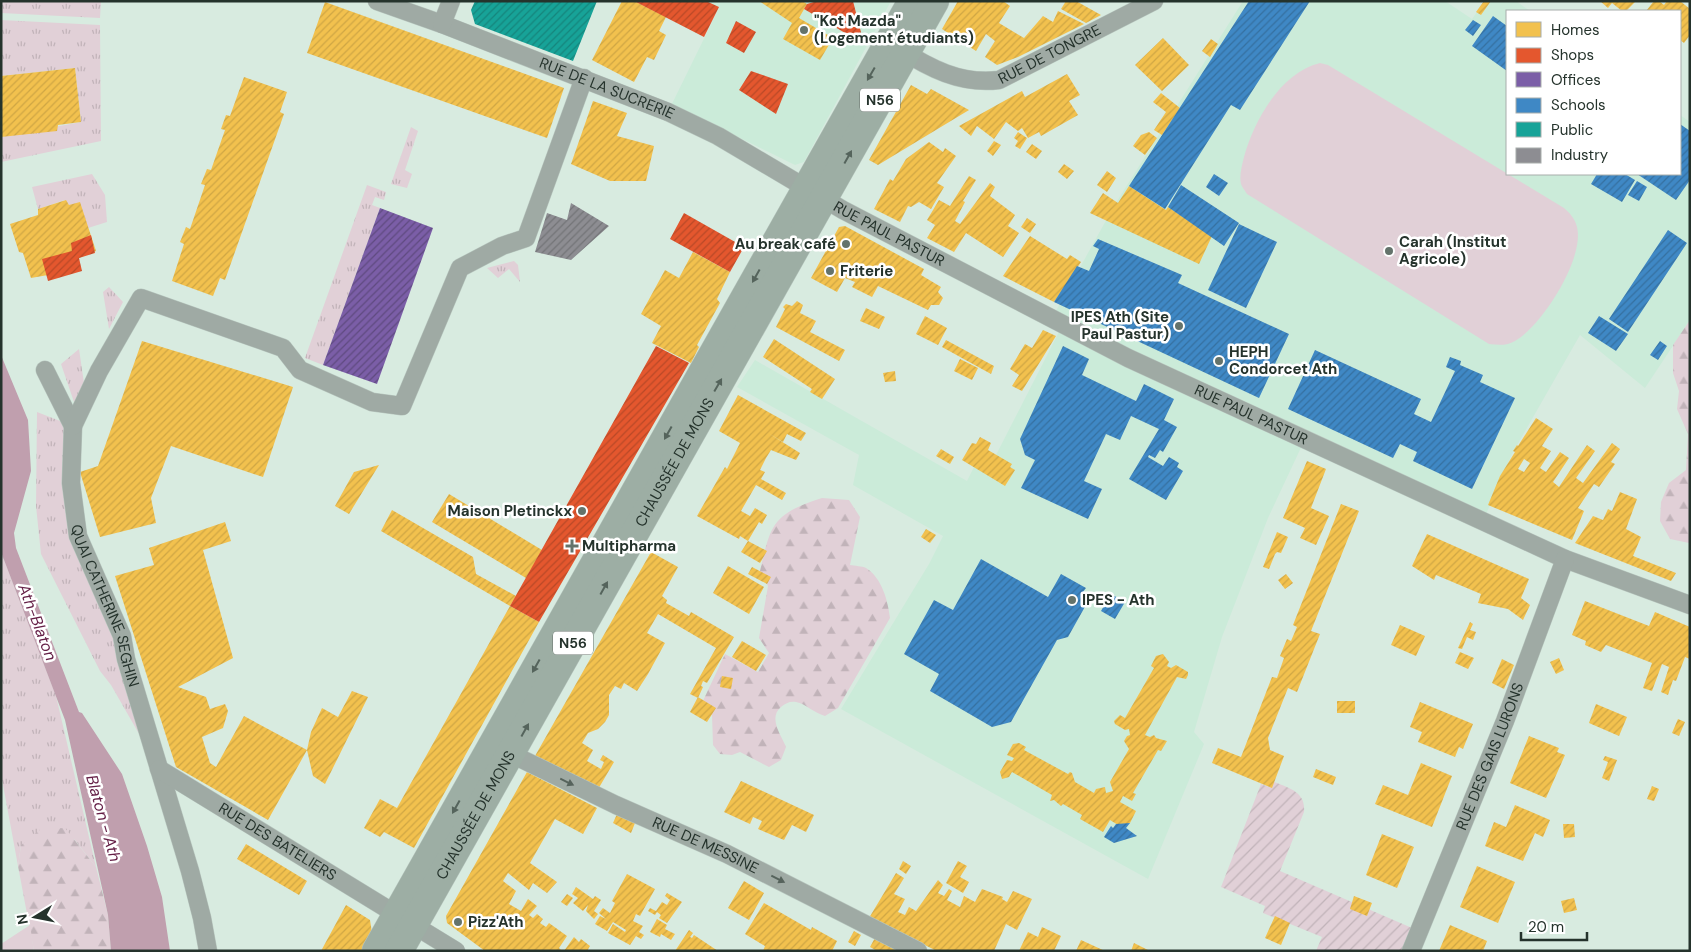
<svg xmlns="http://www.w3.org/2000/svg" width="1691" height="952" font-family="'DM Sans',sans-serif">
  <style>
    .built { fill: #cbebd9 }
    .grass { fill: url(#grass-tufts) }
    .forest { fill: url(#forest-firs) }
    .garden { fill: url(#garden-furrows) }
    .pitch { fill: #e1d0d7 }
    .water { fill: #c09fae }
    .homes { fill: url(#homes-hatch); fill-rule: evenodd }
    .shops { fill: url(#shops-hatch) }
    .offices { fill: url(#offices-hatch) }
    .schools { fill: url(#schools-hatch) }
    .public { fill: url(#public-hatch) }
    .industry { fill: url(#industry-hatch) }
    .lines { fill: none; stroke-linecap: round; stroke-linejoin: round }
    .minor-casing { stroke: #b9c8c0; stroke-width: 19 }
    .primary-casing { stroke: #b9c8c0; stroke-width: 29 }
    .minor { stroke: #9faaa4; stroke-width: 18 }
    .primary { stroke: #9daea4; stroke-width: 28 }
    .oneway { fill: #55645c }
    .oneway2 { fill: #56635c }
    .poi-dot { fill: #64736b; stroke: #fff; stroke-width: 2 }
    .labels { text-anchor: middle; stroke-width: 5; stroke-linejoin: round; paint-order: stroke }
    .shield { fill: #fff; stroke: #66706b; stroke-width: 1 }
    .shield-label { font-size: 14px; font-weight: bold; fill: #25332c }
    .poi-label { font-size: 15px; font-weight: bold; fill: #25332c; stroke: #fff; text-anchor: start }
    .street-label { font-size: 15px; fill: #25332c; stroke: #fff }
    .water-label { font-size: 16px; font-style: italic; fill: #652047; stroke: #fff }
  </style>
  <defs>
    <pattern id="grass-tufts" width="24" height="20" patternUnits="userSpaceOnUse" patternTransform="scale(1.25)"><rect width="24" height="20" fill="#e1d0d7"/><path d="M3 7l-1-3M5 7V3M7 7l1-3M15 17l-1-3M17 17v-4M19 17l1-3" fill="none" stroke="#c1b3b9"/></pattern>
    <pattern id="forest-firs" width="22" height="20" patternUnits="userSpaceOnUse" patternTransform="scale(1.25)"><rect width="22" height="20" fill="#e1d0d7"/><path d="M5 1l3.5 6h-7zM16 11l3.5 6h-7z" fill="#c1b3b9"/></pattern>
    <pattern id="garden-furrows" width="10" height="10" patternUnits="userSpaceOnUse" patternTransform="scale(1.25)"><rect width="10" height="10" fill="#e1d0d7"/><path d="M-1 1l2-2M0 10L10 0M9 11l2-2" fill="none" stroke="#c1b3b9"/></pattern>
    <pattern id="homes-hatch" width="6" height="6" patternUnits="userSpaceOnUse" patternTransform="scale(1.25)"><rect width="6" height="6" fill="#f2c14e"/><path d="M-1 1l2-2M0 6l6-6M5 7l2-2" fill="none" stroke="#cfa644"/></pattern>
    <pattern id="shops-hatch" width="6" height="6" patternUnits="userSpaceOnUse" patternTransform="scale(1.25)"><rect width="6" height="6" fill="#e4572e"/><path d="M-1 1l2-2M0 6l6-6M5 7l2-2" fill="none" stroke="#b94927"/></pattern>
    <pattern id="offices-hatch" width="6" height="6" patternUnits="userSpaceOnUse" patternTransform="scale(1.25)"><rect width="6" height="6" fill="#7b5ea7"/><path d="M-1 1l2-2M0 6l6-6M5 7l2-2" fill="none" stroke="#5f4a80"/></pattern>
    <pattern id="schools-hatch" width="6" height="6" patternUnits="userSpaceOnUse" patternTransform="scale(1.25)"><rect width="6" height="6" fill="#3f88c5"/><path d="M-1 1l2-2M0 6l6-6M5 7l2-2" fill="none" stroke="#3570a0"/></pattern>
    <pattern id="public-hatch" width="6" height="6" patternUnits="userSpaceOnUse" patternTransform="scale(1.25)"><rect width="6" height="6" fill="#17a398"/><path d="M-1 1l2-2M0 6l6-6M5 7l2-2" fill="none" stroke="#15857c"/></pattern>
    <pattern id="industry-hatch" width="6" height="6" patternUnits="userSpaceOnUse" patternTransform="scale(1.25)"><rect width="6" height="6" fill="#8d8d92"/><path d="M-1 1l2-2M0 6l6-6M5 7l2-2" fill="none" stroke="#737477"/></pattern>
  </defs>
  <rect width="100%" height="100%" fill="#d8ebe0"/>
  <path class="built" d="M706 1H891L804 162 795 165 718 127 668 112 719 8Z
    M1243 1H1445L1472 19 1485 1H1516L1530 11H1507V174H1680V115L1690 122V320L1645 388 1580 335 1512 454 1483 521 1305 439 1268 518 1222 637 1194 732 1204 744 1148 879 841 709 929 564 943 536 853 485 859 455 737 387 755 360 967 481 974 467 996 455 1063 324 1049 316 1057 309 1114 206Z"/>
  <path class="grass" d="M1 1H101L100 18 1 13Z
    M1 20 100 25 101 141 1 162V137L81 122 75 68 1 76Z
    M411 127 418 131 405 170 412 174 407 188 391 184Z
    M92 174 105 195 107 222 88 228 65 200 38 209 32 187Z
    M367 185 386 192 384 200 375 197 372 205 380 208 323 365 305 358Z
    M514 261 518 265 520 282 509 269 498 278 487 268Z
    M109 287 123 302 109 329 103 292Z
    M79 349 84 383 74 402 61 364Z
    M37 412 73 426 78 536 122 636 146 746 111 685 100 671 41 554 36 506Z
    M1 552 56 696 96 867 74 839 21 845 18 866 1 774Z"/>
  <path class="forest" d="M1690 320V542L1689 543 1670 539 1660 521 1661 502 1669 483 1686 470 1688 434 1677 409 1679 391 1673 373V345Z
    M822 498 849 500 860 517 850 565C855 566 862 566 866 568 882 578 888 601 890 618L838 708 825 716C814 713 806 704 796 702 790 701 786 703 781 707 768 718 781 735 786 747L781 760 769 767 740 752 732 755 720 754 713 745 712 715 702 703 725 654 758 672 769 653 759 638 768 586 760 571C771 523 773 514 822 498Z
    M65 828 96 867 108 915 111 951H34L18 866 21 845 41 829Z"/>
  <path class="garden" d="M1272 781C1288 788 1306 791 1304 812L1280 871 1419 931 1411 951H1316L1322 937 1263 913 1265 906 1221 887 1261 784 1269 787Z"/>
  <path class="pitch" d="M1320 63 1328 65 1564 208C1570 213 1575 219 1577 227 1585 258 1542 326 1515 341 1507 346 1498 345 1489 344L1247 194C1245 191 1242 187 1241 184 1239 176 1242 165 1244 157 1254 121 1280 73 1320 63Z
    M30 925 34 951H1V944Z"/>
  <path class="water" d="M1 355 28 420 31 471 14 533 16 548 79 712 82 713 122 774 147 846 162 897 170 951H111L108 915 65 720 1 552Z"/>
  <path class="homes" d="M622 1H634L666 17 659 31 666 35 654 60 647 57 634 82 592 60Z
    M759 1H802L807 4 799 18 833 38 820 60 783 39 792 23Z
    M958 1H1003L1010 6 999 23 1024 38 1043 16 1053 22 1058 11 1084 24 1018 57 997 65 985 57 995 41 986 34 976 51 942 29Z
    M1066 1H1076L1101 15 1086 23 1061 9Z
    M1484 1H1491L1481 15 1476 12Z
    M1600 1H1636L1626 11H1622L1612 3 1608 8Z
    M1654 1H1659L1664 5 1667 1H1680L1690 9V35L1684 43 1680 40V11H1646Z
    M325 2 564 88 547 138 307 53Z
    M1163 38 1189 65 1162 91 1135 65Z
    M1211 39 1218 44 1210 57 1202 51Z
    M75 68 81 122 58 125 57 131 1 137V76Z
    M1067 74 1080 95 1069 101 1078 115 1041 136 1039 132 1028 138 1022 128 1018 131 1006 122 994 139 977 126 971 136 959 126 1022 91 1025 97Z
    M244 77 287 92 280 112 284 114 225 280 220 278 213 296 172 281 184 244 180 242 186 227 190 229 205 185 201 184 207 169 211 170 225 130 221 129 226 115 230 116Z
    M911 85 927 94 931 89 969 110 878 165 869 160Z
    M1161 93 1180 108 1162 135 1154 130 1166 112 1153 102Z
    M593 101 627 113 617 136 654 146 646 181H610L571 164Z
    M1018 132 1027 138 1020 149 1015 146 1018 141 1014 138Z
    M1149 132 1157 138 1145 155 1133 146 1141 135Z
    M994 141 1001 145 993 156 987 151Z
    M929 142 943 152 945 148 956 156 937 183 944 187 931 209 919 202 911 207 908 206 900 222 874 209 890 179 893 181 906 159Z
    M1032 144 1042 151 1036 159 1026 152Z
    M1064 164 1074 171 1067 179 1058 172Z
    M1107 171 1116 178 1107 192 1097 185Z
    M969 176 976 180 963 201 965 202 955 221 960 224 990 183 995 187 990 196 1015 215 1008 226 1019 233 1003 257 966 233 954 252 927 238 935 225 927 220 939 200 950 206Z
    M1129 186 1166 210 1168 207 1212 236 1199 264 1090 213 1103 193 1118 203Z
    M66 200 69 205 80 202 96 251 79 258V268L50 277 48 275 31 278 23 253 19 252 10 224 38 215V209Z
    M1027 218 1036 224 1030 233 1021 227Z
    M845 226 924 269 921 275 941 287 938 292 943 298 939 305H931L928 310 878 286 872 297 852 287 855 282 845 278 837 292 811 278 839 227Z
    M1030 236 1067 259 1070 255 1081 262 1054 302 1003 276Z
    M693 252 730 272 717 299 720 303 697 345 699 347 691 363 652 343 661 326 641 314 665 270 679 278Z
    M797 301 803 305 800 313 816 321 810 332 845 350 839 361 776 327 785 309 783 307 786 304 792 306Z
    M866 308 885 317 879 329 860 321Z
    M925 316 947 328 938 345 916 334Z
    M1043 330 1056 336 1022 391 1012 386 1019 375 1010 369 1025 344 1032 348Z
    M774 339 835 379 822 399 810 392 812 389 763 357Z
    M946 340 994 366 991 374 942 347Z
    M142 341 293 387 263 477 171 446 151 498 156 523 100 537 80 472 98 466Z
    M960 359 978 368 972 380 954 371Z
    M895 371 896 381 885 382 883 373Z
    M738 395 806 433 801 441 787 434 783 442 768 433 800 453 796 460 771 450 766 458 760 470 765 472 761 479 786 493 782 500 756 485 741 511 750 516 755 508 767 515 762 524 759 522 748 541 740 536 739 539 697 516 725 467 727 469 740 443 719 431Z
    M1536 418 1553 429 1542 446 1551 451 1540 468 1546 472 1560 452 1569 458 1553 482 1559 487 1587 445 1595 451 1576 478 1583 483 1612 443 1620 449 1611 462 1615 464 1599 487 1594 484 1578 508 1584 511 1572 540 1488 505 1500 476 1515 452 1513 451 1517 445 1518 446ZM1524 459 1530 463 1524 472 1518 469Z
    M980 437 991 443 988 450 1012 464 1010 467 1015 470 1005 486 962 460 972 443 976 444Z
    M941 449 954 457 950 464 936 456Z
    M1307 461 1326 469 1311 508 1329 516 1316 545 1300 538 1305 528 1283 518Z
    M379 465 349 514 335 506 354 472Z
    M1620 492 1637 499 1626 529 1641 537 1633 556 1676 573 1671 581 1575 543 1593 516 1603 520 1608 509 1612 511Z
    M449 494 542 550 526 578 432 522Z
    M578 497 595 508 586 523 569 514Z
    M1341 504 1359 511 1311 631 1320 634 1297 692 1288 688 1268 738 1270 750 1284 756 1272 788 1212 763 1218 748 1241 757 1272 677 1277 678 1284 658 1280 656 1287 639 1291 641 1297 627 1293 625Z
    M392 510 473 557 476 574 516 596 510 606 381 531Z
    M225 522 231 541 203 550 233 658 178 687 206 697 210 709 225 704 228 711 223 728 202 737 210 763 216 767 244 716 307 750 268 820 176 767 115 576 154 565 149 548Z
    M926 529 936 535 930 543 921 537Z
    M1277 532 1288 537 1281 553 1277 552 1275 554 1269 569 1263 567Z
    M1427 534 1529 579 1521 598 1530 605 1523 620 1508 609 1478 603 1481 594 1436 575 1434 580 1412 566Z
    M748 541 767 551 760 563 741 552Z
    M651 552 678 567 662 596 667 600 666 603 689 616 691 612 734 637 707 683 703 681 701 686 703 687 698 698 690 694 716 648 658 614 647 633 665 643 648 674 637 691 624 683 621 689 615 686 609 695V715L605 722 598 729 588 733 582 743 593 750 587 761 601 769 604 762 600 760 603 755 614 762 597 791 535 756Z
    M728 566 764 587 749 614 713 593Z
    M752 567 771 577 767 584 748 574Z
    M1286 574 1293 583 1285 589 1278 580Z
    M1585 601 1649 626 1655 612 1690 627V659L1685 657 1676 681 1673 680 1668 695 1661 692 1669 667 1662 664 1652 691 1643 688 1652 663 1606 645 1601 652 1585 645 1586 641 1572 635Z
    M510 606 539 622 414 848 384 832 380 837 364 828 380 799 397 808Z
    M1470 622 1473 624 1470 630 1476 632 1473 640 1467 637 1462 649 1458 648Z
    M1400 625 1425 636 1416 656 1391 645Z
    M742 641 766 655 756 671 732 657Z
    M1460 652 1474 658 1468 669 1455 663Z
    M1163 654 1169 662 1167 666 1171 668 1176 665 1188 672V675L1186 679 1177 677 1145 735 1150 737 1154 735 1156 738 1167 741 1161 751 1158 750 1133 793 1136 794 1132 801 1123 796 1120 802 1136 811 1130 823 1118 825 1110 820 1103 832 1080 819 1082 815 1063 804 1061 806 1054 800 1050 801 1052 795 1012 772 1009 777 1002 779 1000 772 1007 760 1012 761 1014 758 1007 755 1013 744 1019 743 1026 747 1024 750 1068 774 1070 772 1072 773 1075 782 1094 793 1096 789 1105 787 1106 793 1113 791 1110 782 1129 749 1124 741 1127 736 1130 735 1129 729 1125 730 1115 724 1114 721 1120 715 1125 718 1154 668 1151 666 1156 656Z
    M1559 658 1564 670 1556 674 1550 662Z
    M1502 659 1514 665 1504 689 1492 683Z
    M722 676 733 678 731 689 720 687Z
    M352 691 368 697 325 784 313 776 307 750 311 732 322 708 338 717Z
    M698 697 716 708 707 722 690 712Z
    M1337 701H1355V713H1337Z
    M1420 702 1473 724 1463 749 1459 747 1455 757 1418 742 1422 732 1410 727Z
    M1596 704 1627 717 1619 736 1589 723Z
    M1678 719 1685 722 1679 736 1672 733Z
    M1529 736 1559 748 1557 752 1565 755 1546 798 1510 783Z
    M1605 756 1617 760 1609 781 1602 778 1608 762 1603 760Z
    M1421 763 1452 776 1432 827 1375 804 1383 785 1408 795Z
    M1316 769 1336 777 1333 785 1313 777Z
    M527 772 597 808 583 834 555 819 530 863 557 882 547 893 533 883 529 890 508 873 503 881 516 891 509 904 521 911 528 899 537 906 529 915 533 918 537 914 543 919 540 923 546 927 549 923 567 936 559 948 562 951H485L447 923 446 916Z
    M741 781 814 815 806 832 792 825 784 840 758 829 762 821 753 817 750 824 724 812Z
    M1652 786 1659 789 1654 801 1647 799Z
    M1515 805 1550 820 1543 837 1535 833 1523 861 1485 846 1494 822 1506 827Z
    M617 814 635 823 631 833 613 823Z
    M1563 824H1574L1575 837 1564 838Z
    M1382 834 1414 847 1397 888 1366 875Z
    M246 844 307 881 299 895 237 859Z
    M903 861 911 866 906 874 899 869Z
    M958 861 967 866 960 877 969 882 963 893 946 883Z
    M1477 866 1515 882 1498 923 1460 907Z
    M896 873 904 878 894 894 905 899 898 912 905 915 909 907 916 911 938 880 943 885 938 893 944 896 949 889 952 891 947 900 960 907 964 896 975 902 982 889 1003 897 1002 899 1007 902 1013 891 1032 899 1017 930 1006 924 994 951H937L869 918Z
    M627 874 655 889 640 916 636 914 633 921 643 926 639 932 644 935 641 939 636 936 630 945 608 933 613 924 625 932 626 930 613 922 607 931 595 924 600 916 606 919 599 913 603 908 610 913 615 903 612 901Z
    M744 881 764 893 749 920 728 908Z
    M576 887 593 899 595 896 601 900 594 911 598 914 594 919 586 911 588 905 583 911 573 903 578 898 572 894Z
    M667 893 682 902 667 923 659 918 661 915 657 912 655 915 648 911 650 908 656 911 662 902 667 905 670 900 665 896Z
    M567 894 573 898 567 906 561 902Z
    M1354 896 1372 903 1367 916 1350 909Z
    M1574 898 1577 910 1564 913 1561 901Z
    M764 903 811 930 812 927 837 941 832 951H763L765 946 745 934Z
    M346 905 370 920 372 933 362 951H321Z
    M1275 916 1290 923 1281 945 1265 938Z
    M657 919 667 925 665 929 675 934 671 940 661 934 660 937 650 932Z
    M1450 925 1487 941 1483 951H1439Z
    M1042 927 1061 936 1054 951H1019L1028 932 1038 937Z
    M689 930 693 933 690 937 692 938 694 935 718 951H675Z
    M854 931 861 935 855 946 848 942Z
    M876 936 906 951H877L870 947Z
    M574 937 579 942 581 939 590 946 587 951H564Z
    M1081 940 1105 951H1076Z
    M1134 943 1150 951H1131Z"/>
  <path class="shops" d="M634 1H706L719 7 704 37Z
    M817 1H853L864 44 804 9 807 4Z
    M736 21 756 32 744 53 726 43Z
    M751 71 788 84 776 114 739 90Z
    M684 213 744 247 730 272 670 239Z
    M91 235 95 253 79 258 82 271 48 281 42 259 72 251 71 243Z
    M656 346 689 363 539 622 510 606Z"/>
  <path class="offices" d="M380 208 433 228 377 384 323 365Z"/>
  <path class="schools" d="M1249 1H1310L1240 110 1231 105 1165 209 1129 186Z
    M1493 16 1507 26V71L1472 46Z
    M1473 20 1481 25 1473 36 1465 30Z
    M1680 124 1690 131V180L1676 200 1637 174H1680Z
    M1214 174 1228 183 1219 196 1206 187Z
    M1597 174H1625L1635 180 1622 202 1591 184Z
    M1637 181 1647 187 1639 201 1628 195Z
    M1181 185 1239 223 1224 246 1168 207Z
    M1239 224 1277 242 1246 308 1208 290Z
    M1668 230 1687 243 1628 332 1609 319Z
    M1098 239 1182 275 1178 283 1289 334 1259 398 1054 302 1077 266 1089 271 1099 249 1093 246Z
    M1599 316 1628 334 1616 351 1588 333Z
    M1660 341 1667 346 1658 360 1650 355Z
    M1063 346 1089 359 1082 375 1136 401 1144 384 1174 399 1164 420 1177 427 1163 452 1160 450 1155 458 1149 455 1148 457 1163 466 1169 457 1179 463 1177 467 1183 471 1166 500 1129 479 1159 429 1131 416 1120 440 1106 434 1084 481 1102 489 1088 519 1021 488 1035 460 1025 455 1020 439Z
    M1315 350 1421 399 1414 414 1431 422 1455 371 1446 367 1450 357 1461 361 1460 365 1483 375 1480 382 1515 398 1472 489 1413 461 1417 452 1400 444 1393 458 1288 409Z
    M981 559 1048 597 1061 574 1086 588 1083 592 1091 596 1068 637 1057 640 1011 722 992 727 930 691 939 674 904 654 934 600 953 610Z
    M1111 594 1125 602 1115 619 1101 611Z
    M1130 823 1126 828 1137 836 1114 843 1104 837 1111 826 1113 828 1116 824Z"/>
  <path class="public" d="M475 1H597L573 61 475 24 471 10Z"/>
  <path class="industry" d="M571 203 609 226 571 260 535 252 547 213 567 220Z"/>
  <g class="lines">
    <g class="minor-casing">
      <g id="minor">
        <path id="s1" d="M377 1 442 24 668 112 718 136 843 210 1128 358 1565 559 1690 605"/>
        <path d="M442 24 451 1"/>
        <path id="s2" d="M898 48C929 68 961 85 999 80L1154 1"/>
        <path id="s3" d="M45 370 73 426 71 483 78 536 122 636 126 659 190 871 202 918 208 951"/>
        <path d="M73 426 99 371 141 298 283 348 300 370 372 402 402 406 460 268 502 246 526 238 584 78"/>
        <path id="s4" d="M501 749 616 805 727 854 918 951"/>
        <path id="s5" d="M159 769 456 951"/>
        <path id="s6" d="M1411 951 1505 721 1565 559"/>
      </g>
    </g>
    <g class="primary-casing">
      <g id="primary">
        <path d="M376 951 912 1"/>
        <path id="s7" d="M399 951 935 1"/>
      </g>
    </g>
    <use href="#minor" class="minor"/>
    <use href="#primary" class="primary"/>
  </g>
  <defs><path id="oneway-solid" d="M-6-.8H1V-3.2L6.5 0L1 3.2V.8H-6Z" transform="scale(1.25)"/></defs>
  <g class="oneway">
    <use href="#oneway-solid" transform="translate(871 74) rotate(120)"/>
    <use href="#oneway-solid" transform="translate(848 157) rotate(-61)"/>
    <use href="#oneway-solid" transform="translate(756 276) rotate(119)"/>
    <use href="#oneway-solid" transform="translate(718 385) rotate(-60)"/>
    <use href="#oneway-solid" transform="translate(668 433) rotate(119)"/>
    <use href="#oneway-solid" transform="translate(604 588) rotate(-61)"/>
    <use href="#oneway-solid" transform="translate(536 666) rotate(119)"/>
    <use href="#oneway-solid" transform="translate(525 730) rotate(-61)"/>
    <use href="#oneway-solid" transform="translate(456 807) rotate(119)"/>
  </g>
  <g class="oneway2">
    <use href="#oneway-solid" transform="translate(567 782) rotate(26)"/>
    <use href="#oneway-solid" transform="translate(778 879) rotate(27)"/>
  </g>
  <g class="poi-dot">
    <circle cx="804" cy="30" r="5"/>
    <circle cx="846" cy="244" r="5"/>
    <circle cx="1389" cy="251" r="5"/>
    <circle cx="830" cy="271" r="5"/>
    <circle cx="1179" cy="326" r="5"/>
    <circle cx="1219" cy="361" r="5"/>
    <circle cx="582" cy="511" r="5"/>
    <path d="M569.5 538.5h5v5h5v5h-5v5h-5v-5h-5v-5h5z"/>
    <circle cx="1072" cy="600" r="5"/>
    <circle cx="458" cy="922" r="5"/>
  </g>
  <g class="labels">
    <g class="shield">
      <rect x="860" y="88.5" width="40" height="23" rx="4"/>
      <rect x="553" y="631.5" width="40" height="23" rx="4"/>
    </g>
    <g class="shield-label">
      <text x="880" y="105">N56</text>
      <text x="573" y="648">N56</text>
    </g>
    <g class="poi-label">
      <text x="814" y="26">"Kot Mazda"<tspan x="814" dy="17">(Logement étudiants)</tspan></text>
      <text x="1399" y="247">Carah (Institut<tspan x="1399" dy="17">Agricole)</tspan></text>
      <text x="836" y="249" text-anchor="end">Au break café</text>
      <text x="840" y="276">Friterie</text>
      <text x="1169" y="322" text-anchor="end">IPES Ath (Site<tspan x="1169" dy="17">Paul Pastur)</tspan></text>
      <text x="1229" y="357">HEPH<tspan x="1229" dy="17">Condorcet Ath</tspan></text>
      <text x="572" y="516" text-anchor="end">Maison Pletinckx</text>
      <text x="582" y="551">Multipharma</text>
      <text x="1082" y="605">IPES - Ath</text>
      <text x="468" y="927">Pizz'Ath</text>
    </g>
    <g class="street-label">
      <text dy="5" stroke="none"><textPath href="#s2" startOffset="165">RUE DE TONGRE</textPath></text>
      <text dy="5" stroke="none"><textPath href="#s1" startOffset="246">RUE DE LA SUCRERIE</textPath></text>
      <text dy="5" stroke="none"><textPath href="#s1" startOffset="564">RUE PAUL PASTUR</textPath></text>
      <text dy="5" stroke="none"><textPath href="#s1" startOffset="969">RUE PAUL PASTUR</textPath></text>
      <text dy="5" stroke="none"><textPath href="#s7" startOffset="561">CHAUSSÉE DE MONS</textPath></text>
      <text dy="5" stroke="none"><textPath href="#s3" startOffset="248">QUAI CATHERINE SEGHIN</textPath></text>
      <text dy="5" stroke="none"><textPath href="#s6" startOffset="210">RUE DES GAIS LURONS</textPath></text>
      <text dy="5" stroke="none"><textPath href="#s7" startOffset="156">CHAUSSÉE DE MONS</textPath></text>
      <text dy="5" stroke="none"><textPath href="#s5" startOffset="139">RUE DES BATELIERS</textPath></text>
      <text dy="5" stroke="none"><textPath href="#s4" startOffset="226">RUE DE MESSINE</textPath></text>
    </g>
    <g class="water-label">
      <text transform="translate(38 622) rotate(69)" y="6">Ath-Blaton</text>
      <text transform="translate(104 818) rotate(74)" y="6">Blaton - Ath</text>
    </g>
  </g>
  <rect width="1691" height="952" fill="none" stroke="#25332c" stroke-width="5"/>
  <rect x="1506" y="10" width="175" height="165" fill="#ffffff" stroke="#a8adab"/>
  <rect x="1516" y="22" width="25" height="15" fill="#f2c14e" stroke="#a8adab"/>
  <text x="1551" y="35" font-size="15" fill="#25332c">Homes</text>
  <rect x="1516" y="48" width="25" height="15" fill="#e4572e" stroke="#a8adab"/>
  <text x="1551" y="60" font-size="15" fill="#25332c">Shops</text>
  <rect x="1516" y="72" width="25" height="15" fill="#7b5ea7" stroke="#a8adab"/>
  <text x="1551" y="85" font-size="15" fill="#25332c">Offices</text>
  <rect x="1516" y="98" width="25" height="15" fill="#3f88c5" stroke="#a8adab"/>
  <text x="1551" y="110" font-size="15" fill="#25332c">Schools</text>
  <rect x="1516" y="122" width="25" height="15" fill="#17a398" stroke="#a8adab"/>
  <text x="1551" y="135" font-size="15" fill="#25332c">Public</text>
  <rect x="1516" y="148" width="25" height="15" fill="#8d8d92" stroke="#a8adab"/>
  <text x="1551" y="160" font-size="15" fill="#25332c">Industry</text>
  <g transform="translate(35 917) rotate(260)" stroke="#ffffff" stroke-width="4" paint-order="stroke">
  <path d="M0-4L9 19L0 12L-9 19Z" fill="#25332c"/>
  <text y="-8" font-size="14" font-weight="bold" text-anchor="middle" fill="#25332c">N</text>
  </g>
  <path d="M1521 932v8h66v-8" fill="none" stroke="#25332c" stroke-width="2.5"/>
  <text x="1528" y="932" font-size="15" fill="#25332c" stroke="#ffffff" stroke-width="4" paint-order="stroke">20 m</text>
</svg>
